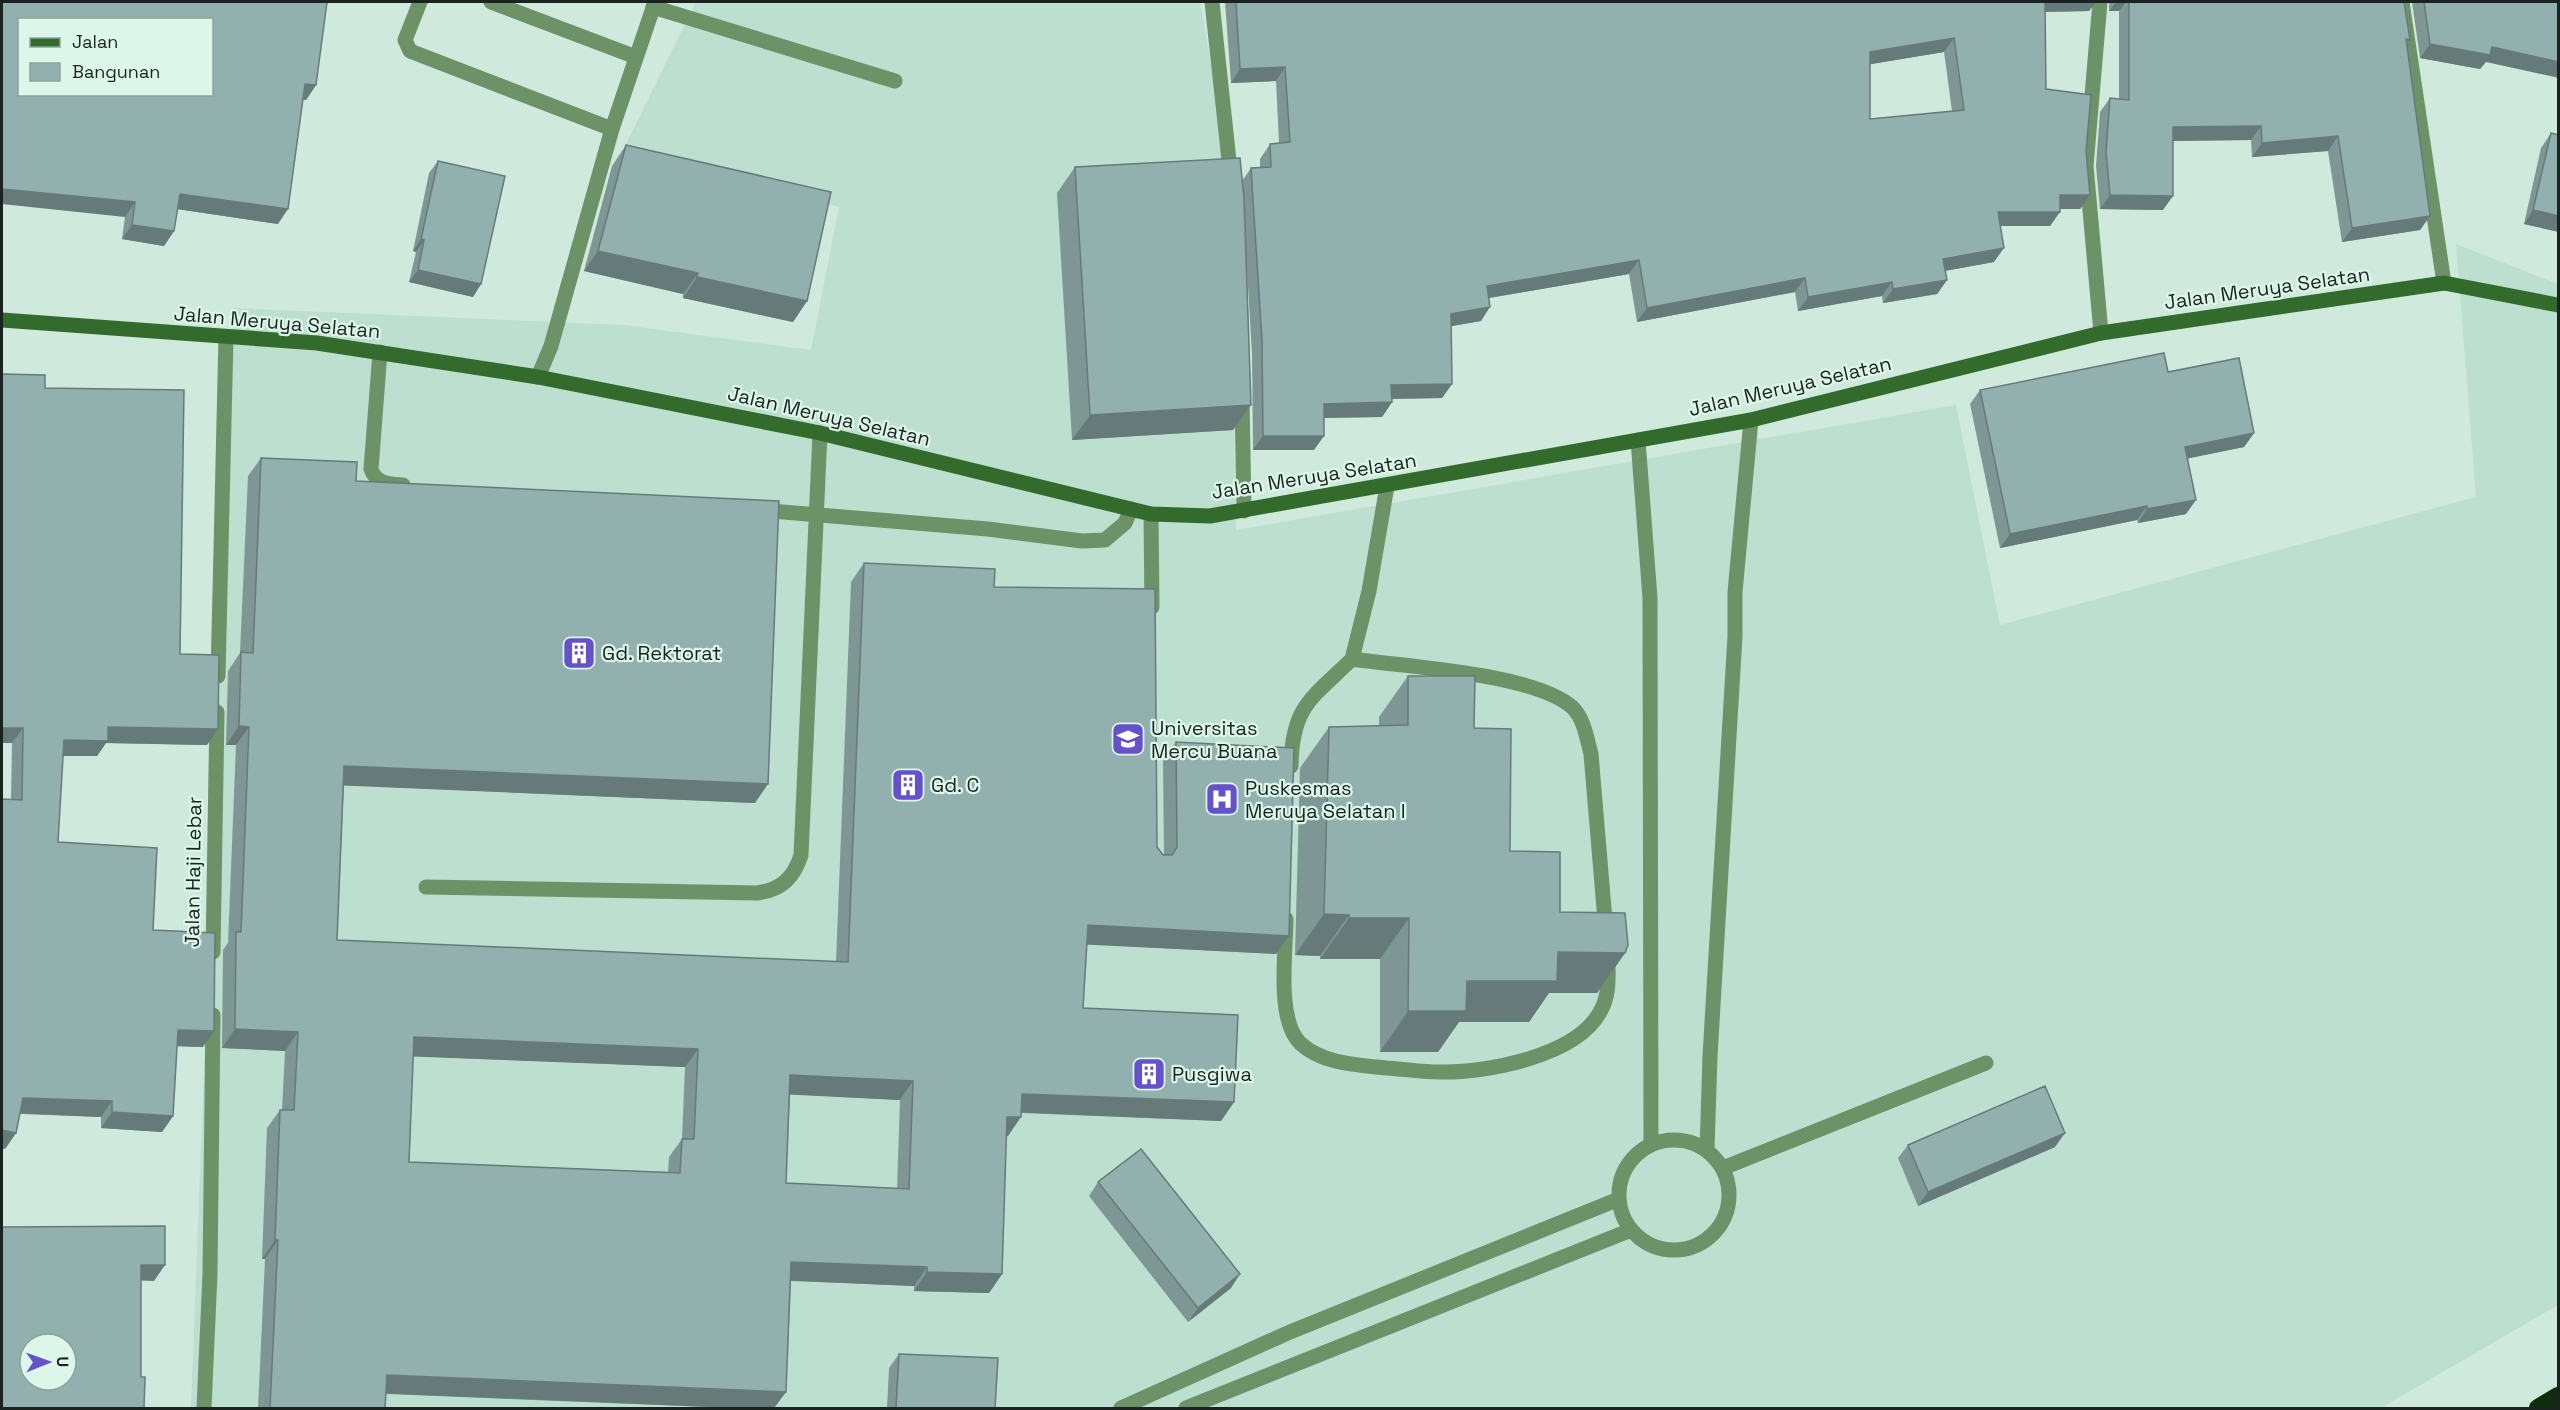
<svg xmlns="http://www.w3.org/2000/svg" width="2560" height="1410" font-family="'Space Grotesk',sans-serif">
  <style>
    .built { fill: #bcdfcf }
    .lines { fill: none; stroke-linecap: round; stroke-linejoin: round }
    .service { stroke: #6d9268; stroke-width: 15 }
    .minor { stroke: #6d9268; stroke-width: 15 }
    .secondary { stroke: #326b2b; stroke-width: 15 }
    .motorway { stroke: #0f2d0c; stroke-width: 18 }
    .wall { fill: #7e9795; fill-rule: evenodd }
    .shaded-wall { fill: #667b79 }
    .building { fill: #92b0ad; stroke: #667b79; stroke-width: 1.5; fill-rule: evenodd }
    .labels { text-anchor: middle; stroke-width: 4.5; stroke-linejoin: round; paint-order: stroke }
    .street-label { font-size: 20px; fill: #1a231f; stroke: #dcf7ea }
    .poi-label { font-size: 20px; fill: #1a231f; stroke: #dcf7ea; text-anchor: start }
  </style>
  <rect width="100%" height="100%" fill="#cfeadd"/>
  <path class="built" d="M696 2H1200L1229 165 1236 530 1956 405 2000 625 2476 497 2456 244 2558 284V1305L2381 1408H191L233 308 624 325 811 350 839 207 624 148Z"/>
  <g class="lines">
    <path class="service" d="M420 2 405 40 410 51 612 129
      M491 2 636 57
      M653 7 895 81
      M380 352 371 469C376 484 389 484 403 485
      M1638 440 1650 598 1651 1145
      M1387 486 1369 591 1352 659C1406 667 1532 673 1572 707 1584 718 1587 739 1591 754L1606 932
      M759 510 988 529 1082 541 1105 540 1125 523 1131 509
      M1151 514 1152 607
      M1291 766C1292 706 1312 698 1352 659
      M426 887 757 893C781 890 794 878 801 855L820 433
      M1286 919C1286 951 1276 1019 1300 1043 1322 1064 1358 1065 1386 1068 1404 1069 1422 1072 1440 1072 1487 1073 1576 1056 1600 1012 1610 995 1608 977 1608 959
      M1619 1195a55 55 0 1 1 110 0a55 55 0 1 1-110 0Z
      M1707 1150 1710 1056 1735 636V592L1751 420
      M1723 1168 1986 1063
      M1121 1408 1290 1332 1619 1199
      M1186 1408 1631 1230"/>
    <path class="minor" d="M1212 2 1231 179
      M2100 2 2086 166 2101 333
      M2402 2 2444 283
      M538 377 551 346 612 129 655 2
      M1242 397 1244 511
      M218 676 226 337
      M213 952 217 712
      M204 1408 210 1274 213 1015"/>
    <path class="secondary" d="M2 320 317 343 538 377 820 433 1151 514 1210 516 1751 420 2101 333 2444 283 2558 305"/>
    <path class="motorway" d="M2538 1408 2558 1396"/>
  </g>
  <path class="wall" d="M2 2H329L326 5 316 85 306 100 303 99 278 224 177 209 174 231 164 246 122 239 125 217Z
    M1225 2H2096L2089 11 2045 12 2046 89 2086 151 2090 195 2080 209H2060L2050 226H2000L1994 262 1945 271 1947 280 1937 294 1883 303 1882 296 1798 311 1795 292 1637 322 1629 274 1489 298 1481 321 1451 326 1452 384 1442 398 1391 399 1392 402 1382 417 1324 418 1314 450H1253L1252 355 1247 269 1251 405 1233 430 1072 440 1057 193 1075 167 1242 181 1251 168H1260V159L1270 144 1279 143 1276 81 1231 83ZM1944 52 1952 111 1870 119V64Z
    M2109 2H2404L2407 44 2430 216 2420 230 2342 242 2328 151 2252 157 2251 140 2173 141 2163 210 2100 209 2096 166 2100 112 2110 98 2119 99V11H2109Z
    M2412 2H2559L2486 62 2480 69 2420 58Z
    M2551 133 2559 232 2524 224 2541 148Z
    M626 145 807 301 793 322 683 298V294L584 271 612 166Z
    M438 161 481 284 473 297 409 282 416 252 413 251 429 173Z
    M2168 372 2254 433 2244 447 2188 458 2186 514 2138 523 2137 520 2000 548 1970 404 1980 390Z
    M2 374 45 388 180 654 207 745 106 743 97 756H63L58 842 153 930 203 1047 177 1046 173 1116 162 1132 101 1128V1117L20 1114 16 1133 5 1149 2 1148V799H11L12 743H2Z
    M261 458 356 481 755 803 344 785 337 940 836 962 851 582 864 563 994 587 1163 855H1164L1163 761 1176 742 1289 936 1276 954 1087 944 1083 1008 1234 1102 1221 1121 1021 1113 1008 1136H1006L1002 1274 989 1293 914 1291V1286L791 1281 786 1392 774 1408H734L386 1394 385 1408H258L265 1259H262L267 1128 280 1110H282L285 1051 222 1048 223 950 228 943 236 745H226L228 671 240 653 248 476ZM413 1056 685 1067 682 1139 669 1157 668 1172 409 1162ZM790 1094 900 1100 897 1188 786 1183Z
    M1408 676 1474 728 1510 851 1560 912 1625 953 1597 993H1549L1529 1022H1459L1438 1052H1380V959H1320V956L1295 955 1300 768 1329 727 1379 726V717Z
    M1908 1145 2055 1147 1918 1206 1898 1158Z
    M1098 1182 1231 1288 1188 1322 1089 1196Z
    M899 1354 995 1408H887L889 1368Z"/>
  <path class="shaded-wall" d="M2042 2H2096L2089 11 2035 12Z
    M2116 2H2126L2119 11H2109Z
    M1954 38 1944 52 1860 66 1870 52Z
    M2430 44 2492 47 2559 62V78L2486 62 2480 69 2420 58Z
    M1285 67 1276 81 1231 83 1240 69Z
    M305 84 316 85 306 100 295 98Z
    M2261 126 2251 140 2163 141 2173 127Z
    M2338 136 2328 151 2252 157 2262 143Z
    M2 189 135 202 125 217 2 204Z
    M180 194 288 209 278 224 170 208Z
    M2060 195H2090L2080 209H2050Z
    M2110 195 2173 196 2163 210 2100 209Z
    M2533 210 2559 216V232L2524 224Z
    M1998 212H2060L2050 226H1988Z
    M2430 216 2420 230 2342 242 2352 228Z
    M132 225 174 231 164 246 122 239Z
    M421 239 424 240 416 252 413 251Z
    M2004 248 1994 262 1933 273 1943 259Z
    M598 251 698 273 683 294 584 271Z
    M1639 260 1629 274 1477 300 1487 286Z
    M418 270 481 284 473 297 409 282Z
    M697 277 807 301 793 322 683 298Z
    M1805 278 1795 292 1637 322 1647 308Z
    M1947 280 1937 294 1883 303 1893 289Z
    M1892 282 1882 296 1798 311 1808 297Z
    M1490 307 1481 321 1441 328 1451 314Z
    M1452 384 1442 398 1381 399 1391 385Z
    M1392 402 1382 417 1314 418 1324 404Z
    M1251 405 1233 430 1072 440 1090 415Z
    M2254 433 2244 447 2176 461 2185 447Z
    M1263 436H1324L1314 450H1253Z
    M2196 500 2186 514 2138 523 2147 509Z
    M2147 506 2137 520 2000 548 2010 534Z
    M239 726 249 727 236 745H226Z
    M108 727 218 729 207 745 106 743 97 756H53L64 740Z
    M2 728H23L12 743H2Z
    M344 766 768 784 755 803 331 785Z
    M1324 914 1349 915 1320 956 1295 955Z
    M1349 918H1409L1380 959H1320Z
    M1088 925 1289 936 1276 954 1075 944Z
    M1558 952 1625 953 1597 993H1549L1529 1022H1459L1438 1052H1380L1408 1011 1467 981Z
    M235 1029 298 1032 285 1051 222 1048Z
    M178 1030 214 1031 203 1047 167 1046Z
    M414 1037 698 1049 685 1067 401 1056Z
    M790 1075 913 1081 900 1100 778 1094Z
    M1022 1094 1234 1102 1221 1121 1009 1112Z
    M23 1098 112 1101 101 1117 12 1113Z
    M112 1112 173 1116 162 1132 101 1128Z
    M1007 1117H1021L1008 1136 994 1135Z
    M2 1130 16 1133 5 1149 2 1148Z
    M2065 1133 2055 1147 1918 1206 1928 1192Z
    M275 1240H278L265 1259H262Z
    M791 1262 927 1267 914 1286 778 1280Z
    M141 1265H165L154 1281 130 1280Z
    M927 1272 1002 1274 989 1293 914 1291Z
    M1240 1274 1231 1288 1188 1322 1198 1308Z
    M387 1375 786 1392 774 1408H734L374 1393Z"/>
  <path class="building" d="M2 2H327L316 85 305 84 288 209 180 194 174 231 132 225 135 202 2 189ZM20 20H212V94H20Z
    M1236 2H2045L2046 89 2091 95 2086 151 2090 195H2060V212H1998L2004 248 1943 259 1947 280 1893 289 1892 282 1808 297 1805 278 1647 308 1639 260 1487 286 1490 307 1451 314 1452 384 1391 385 1392 402 1324 404V436H1263L1262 341 1251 168 1271 167 1270 144 1290 142 1285 67 1240 69ZM1954 38 1964 110 1870 119V52Z
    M2129 2H2404L2410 40 2406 39 2430 216 2352 228 2338 136 2262 143 2261 126 2173 127V196L2110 195 2106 152 2110 98 2129 100Z
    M2424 2H2559V62L2492 47 2490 55 2430 44Z
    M2551 133 2559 135V216L2533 210Z
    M626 145 831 192 807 301 697 277 698 273 598 251Z
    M1240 158 1244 198 1251 405 1090 415 1075 167Z
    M438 161 505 176 481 284 418 270 424 240 421 239Z
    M2164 353 2168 372 2239 358 2254 433 2185 447 2196 500 2147 509V506L2010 534 1980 390Z
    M2 374 45 375V388L184 390 180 654 219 655 218 729 108 727V741L64 740 58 842 157 848 153 930 215 933 214 1031 178 1030 173 1116 112 1112V1101L23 1098 16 1133 2 1130V799L22 800 23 728H2Z
    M261 458 357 462 356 481 779 501 768 784 344 766 337 940 848 962 864 563 995 569 994 587 1155 589 1157 847 1163 855H1172L1177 847 1176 742 1294 748 1289 936 1088 925 1083 1008 1238 1015 1234 1102 1022 1094 1021 1117H1007L1002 1274 927 1272V1267L791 1262 786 1392 387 1375 385 1408H270L278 1240H275L280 1110H294L298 1032 235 1029 236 932H241L249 727 239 726 241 652 253 653ZM414 1037 698 1049 694 1139H682L680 1173 409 1162ZM790 1075 913 1081 909 1189 786 1183Z
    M1408 676H1475L1474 728 1511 729 1510 851 1560 852V912L1625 913 1628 945 1625 953 1558 952 1557 981H1467L1466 1011H1408L1409 918H1349V915L1324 914 1329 727 1408 725Z
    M2045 1086 2065 1133 1928 1192 1908 1145Z
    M1141 1149 1240 1274 1198 1308 1098 1182Z
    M165 1226V1265H141V1377H145L144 1408H2V1227ZM30 1344H66V1380H30Z
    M899 1354 998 1358 995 1408H896Z"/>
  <defs>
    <g id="building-square" transform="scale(1.725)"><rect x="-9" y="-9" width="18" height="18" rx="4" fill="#6551ca" stroke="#dcf7ea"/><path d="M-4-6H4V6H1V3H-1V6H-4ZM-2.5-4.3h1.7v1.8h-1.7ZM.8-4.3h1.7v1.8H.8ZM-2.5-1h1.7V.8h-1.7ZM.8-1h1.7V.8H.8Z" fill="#fff"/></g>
    <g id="university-square" transform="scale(1.725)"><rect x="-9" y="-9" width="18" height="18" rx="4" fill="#6551ca" stroke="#dcf7ea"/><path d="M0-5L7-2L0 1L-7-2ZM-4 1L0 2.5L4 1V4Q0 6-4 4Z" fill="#fff"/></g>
    <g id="hospital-square" transform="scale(1.725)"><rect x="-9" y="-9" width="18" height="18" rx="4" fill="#6551ca" stroke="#dcf7ea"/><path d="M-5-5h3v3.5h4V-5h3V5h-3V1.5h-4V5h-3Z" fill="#fff"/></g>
  </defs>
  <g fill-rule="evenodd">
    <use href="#building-square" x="579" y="653"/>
    <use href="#university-square" x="1128" y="739"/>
    <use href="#building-square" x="908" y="785"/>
    <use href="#hospital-square" x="1222" y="799"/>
    <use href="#building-square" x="1149" y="1074"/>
  </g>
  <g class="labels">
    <g class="street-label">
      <text transform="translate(2267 288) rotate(-8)" y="7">Jalan Meruya Selatan</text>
      <text transform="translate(277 322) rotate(5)" y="7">Jalan Meruya Selatan</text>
      <text transform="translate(1790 386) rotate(-13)" y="7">Jalan Meruya Selatan</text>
      <text transform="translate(829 416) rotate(13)" y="7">Jalan Meruya Selatan</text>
      <text transform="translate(1314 476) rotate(-9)" y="7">Jalan Meruya Selatan</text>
      <text transform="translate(193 872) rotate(-89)" y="7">Jalan Haji Lebar</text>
    </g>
    <g class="poi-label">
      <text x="602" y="660">Gd. Rektorat</text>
      <text x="1151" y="735">Universitas<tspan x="1151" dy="23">Mercu Buana</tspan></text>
      <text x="931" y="792">Gd. C</text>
      <text x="1245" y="795">Puskesmas<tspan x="1245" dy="23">Meruya Selatan I</tspan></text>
      <text x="1172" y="1081">Pusgiwa</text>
    </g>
  </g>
  <rect width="2560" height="1410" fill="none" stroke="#1a231f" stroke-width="6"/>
  <rect x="18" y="18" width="195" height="78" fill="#dcf7ea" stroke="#8ea299" stroke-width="1.5"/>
  <rect x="30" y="38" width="30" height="9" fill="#326b2b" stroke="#8ea299" stroke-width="1.5"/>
  <text x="72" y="48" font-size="18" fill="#1a231f">Jalan</text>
  <rect x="30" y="63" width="30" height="18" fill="#92b0ad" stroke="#8ea299" stroke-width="1.5"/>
  <text x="72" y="78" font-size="18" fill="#1a231f">Bangunan</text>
  <g transform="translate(48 1362) rotate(89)"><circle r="28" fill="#dcf7ea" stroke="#8ea299" stroke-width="1.5"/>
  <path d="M0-4.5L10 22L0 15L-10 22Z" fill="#6551ca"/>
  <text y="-9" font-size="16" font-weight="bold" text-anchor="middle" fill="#1a231f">U</text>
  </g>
</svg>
